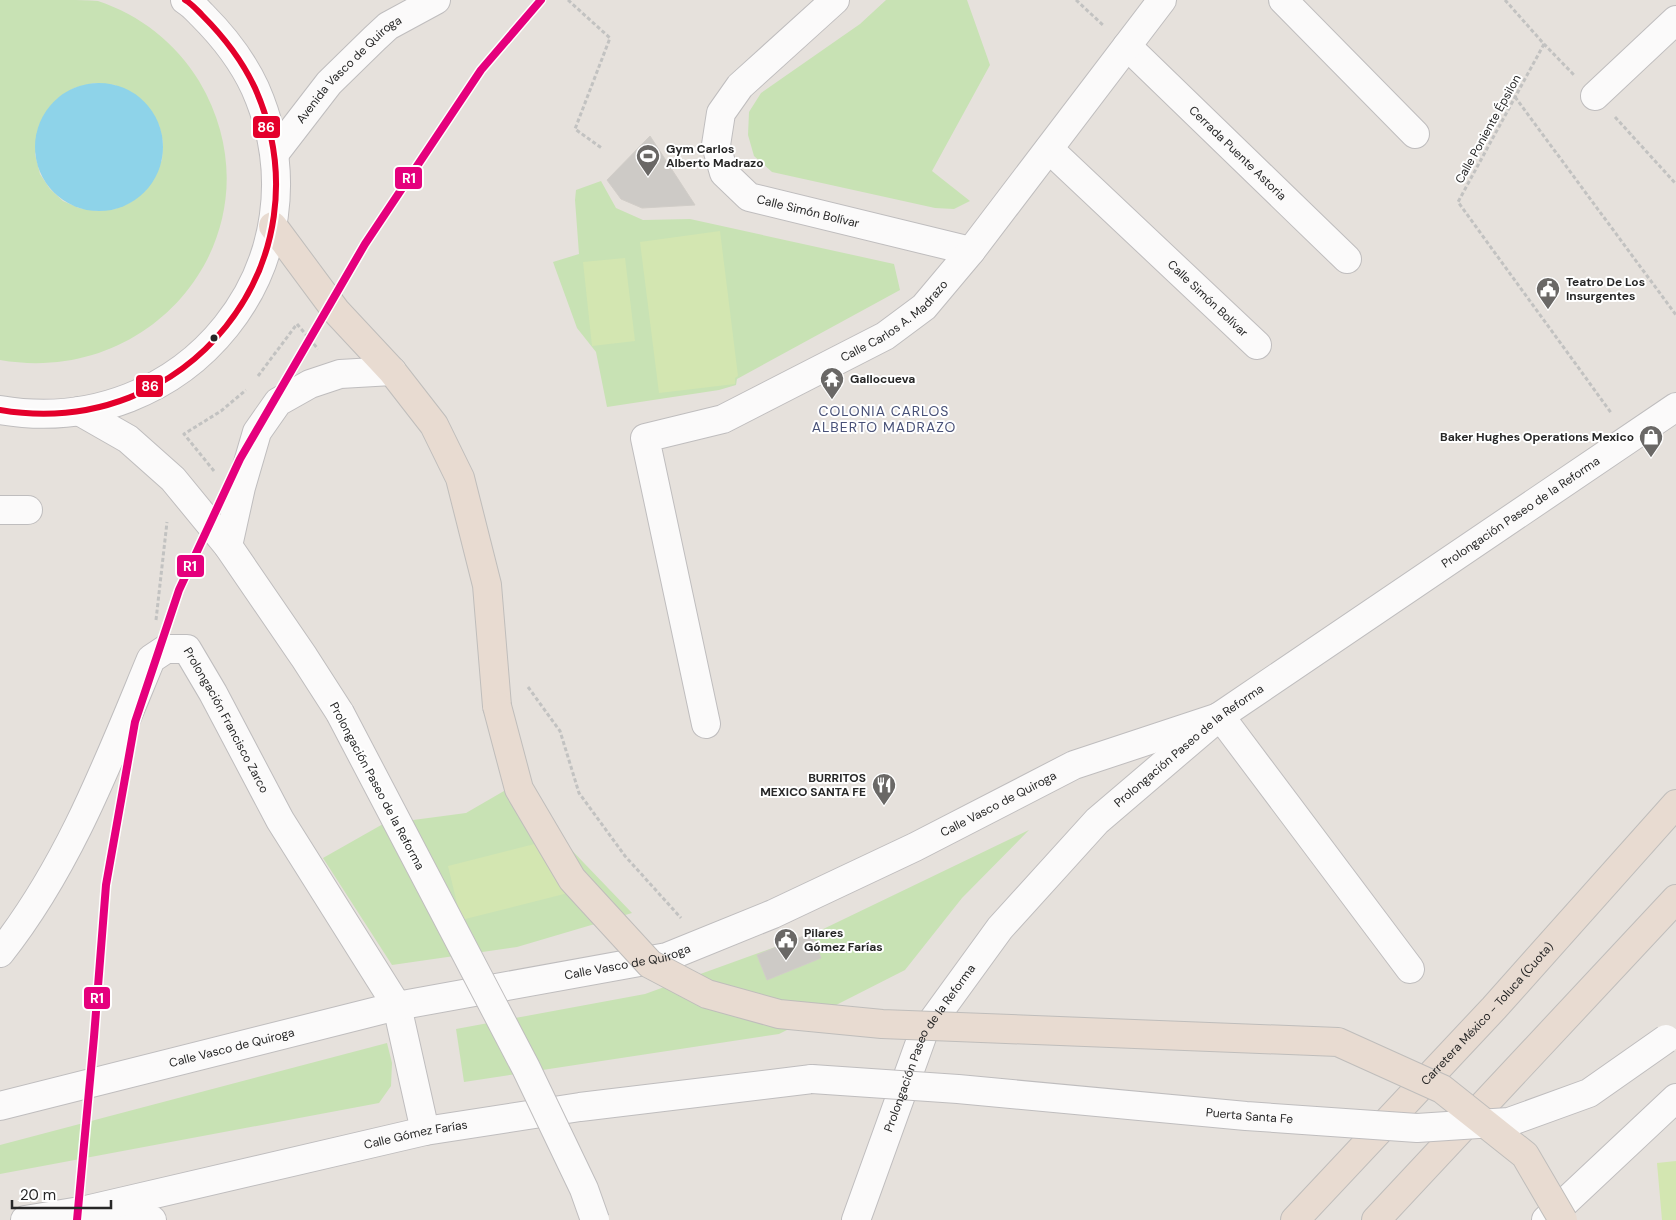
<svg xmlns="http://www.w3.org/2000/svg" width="1676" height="1220" font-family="'DM Sans',sans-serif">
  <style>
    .green { fill: #c8e2b4; fill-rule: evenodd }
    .pitch { fill: #d3e6b1 }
    .water { fill: #8ed3e9 }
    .building { fill: #cdcac6; stroke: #d1cdc8 }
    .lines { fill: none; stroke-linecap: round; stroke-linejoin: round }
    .minor-casing { stroke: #bfbdbe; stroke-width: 30 }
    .tertiary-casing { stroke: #bfbdbe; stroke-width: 30 }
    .secondary-casing { stroke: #bfbdbe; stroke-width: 30 }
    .motorway-casing { stroke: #bfbdbb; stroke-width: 30 }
    .path { stroke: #c2c2c1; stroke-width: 3; stroke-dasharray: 4 2.5; stroke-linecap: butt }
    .minor { stroke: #fbfafa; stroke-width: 28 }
    .tertiary { stroke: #fbfafa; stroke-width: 28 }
    .secondary { stroke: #fbfafa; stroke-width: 28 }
    .motorway { stroke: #e8dbd1; stroke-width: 28 }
    .tertiary-bridge-casing { stroke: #bfbdbe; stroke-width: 30; stroke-linecap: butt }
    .motorway-bridge-casing { stroke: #bfbdbb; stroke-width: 30; stroke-linecap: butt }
    .tertiary-bridge { stroke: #fbfafa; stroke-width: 28 }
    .motorway-bridge { stroke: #e8dbd1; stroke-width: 28 }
    .bus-1-casing { stroke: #fff; stroke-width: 10 }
    .bus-1 { stroke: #e4002b; stroke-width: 6 }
    .rail-1-casing { stroke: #fff; stroke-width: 11 }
    .rail-1 { stroke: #e5007d; stroke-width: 8 }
    .bus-dot { fill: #272727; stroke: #fff; stroke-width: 2 }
    .labels { text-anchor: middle; stroke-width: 4; stroke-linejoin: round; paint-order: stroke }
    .street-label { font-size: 12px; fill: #272727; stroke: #fff }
    .poi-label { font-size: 12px; font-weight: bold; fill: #272727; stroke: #fff; text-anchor: start }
    .neighbourhood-label { font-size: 14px; letter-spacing: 1px; fill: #485178; stroke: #fff }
    .line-badge { stroke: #fff; stroke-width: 2 }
    .badge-label { font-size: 14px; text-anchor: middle; font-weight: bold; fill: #fff }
  </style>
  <rect width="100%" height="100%" fill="#e6e1dc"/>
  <path class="green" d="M0 0C23 0 45 0 68 0 77 0 89 0 98 1 140 15 176 43 199 81 284 224 161 388 0 360ZM94 83 115 85 159 125 163 142 162 160 145 191 131 202 115 209 97 211 79 208 63 201 50 189 40 174 35 154 57 99 74 88Z
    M886 0H967L990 65 932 171 970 201 954 209 935 208 772 172 754 156 748 135 749 112 761 93 860 24Z
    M601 181 616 208 643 220 690 219 894 264 900 290 737 379 736 385 719 390 607 407 596 352 577 328 553 262 579 254 575 200 576 190Z
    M511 787 632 913 517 947 392 965 323 858 383 824 466 813Z
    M1029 830 962 898 905 970 779 1034 464 1082 456 1029 645 994 817 932Z
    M387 1043 392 1063 391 1086 379 1103 0 1174V1145Z"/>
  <path class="pitch" d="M720 231 738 376 735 378V384L659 393 640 242Z
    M625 258 635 341 592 346 583 262Z
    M558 838 572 892 461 920 448 866Z
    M1676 1161V1220H1662L1657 1163Z"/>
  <path class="water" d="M35 147a64 64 0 1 1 128 0a64 64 0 1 1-128 0Z"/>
  <path class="building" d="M650 136 695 205 642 208 621 199 607 180Z
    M811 933 821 958 767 980 757 955Z"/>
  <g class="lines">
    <g class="minor-casing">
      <g id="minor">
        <path id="s1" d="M835 0 740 86 721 113 716 145 724 173 749 197 971 251"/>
        <path d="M1283 0 1415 134"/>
        <path id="s2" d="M1127 46 1347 259"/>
        <path d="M1595 96 1676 20"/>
        <path id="s3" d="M1049 149 1257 345"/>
        <path d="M0 510H28"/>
        <path d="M1220 716 1410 969"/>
        <path id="s4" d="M706 724 645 438 723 419 885 336 924 307 971 251 1162 0"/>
        <path id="s5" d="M0 953C69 866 109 760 151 659L166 649H187L213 693 280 820 397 1006 425 1131"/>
      </g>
    </g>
    <g class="tertiary-casing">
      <g id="tertiary">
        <path d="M79 411 128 439 173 479 228 546 304 657 340 713"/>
        <path d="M228 546 241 487 257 432 278 402 310 384 340 374 392 371"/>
        <path id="s6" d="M0 1106 397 1006 667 957 773 914 915 847 1074 765 1219 717"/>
        <path d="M100 1212 152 1220"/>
        <path id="s7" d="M25 1220 86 1210 425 1131 580 1107 812 1079"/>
      </g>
    </g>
    <g class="secondary-casing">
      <g id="secondary">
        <path id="s8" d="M275 153 329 83 374 39 388 26 436 0"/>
        <path d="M0 410C186 442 332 262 255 88 242 60 224 37 202 15 197 10 192 4 185 0"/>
        <path id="s9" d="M856 1220 923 1034 1000 928 1097 821 1220 716 1676 407"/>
        <path d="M1546 1220 1676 1098"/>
      </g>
    </g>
    <g class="motorway-casing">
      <g id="motorway">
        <path d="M273 226 336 311 392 371 434 425 460 478 487 585 497 706"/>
        <path id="s10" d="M1295 1220 1494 1008 1676 804"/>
        <path d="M1376 1220 1676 899"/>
      </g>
    </g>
    <path class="path" d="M568 0 610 38 575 129 603 149
      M1076 0 1104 26
      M1505 0 1544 44 1574 75
      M1544 44 1458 202 1612 414
      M1515 97 1676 315
      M1615 117 1676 184
      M258 376 297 324 318 349
      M214 471 184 434 221 411 246 390
      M156 620 167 522
      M528 687 560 731 579 793 625 856 681 918"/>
    <use href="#minor" class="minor"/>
    <use href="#tertiary" class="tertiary"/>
    <use href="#secondary" class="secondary"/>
    <use href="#motorway" class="motorway"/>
    <g class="tertiary-bridge-casing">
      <g id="tertiary-bridge">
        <path d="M340 713 526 1068 584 1189 595 1220"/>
        <path id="s11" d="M812 1079 958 1089 1246 1116 1417 1128 1509 1122 1589 1093 1666 1039"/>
      </g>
    </g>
    <g class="motorway-bridge-casing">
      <path id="motorway-bridge" d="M497 706 519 789 572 879 650 964 707 994 779 1014 882 1024 1338 1042 1442 1089 1525 1155 1563 1220"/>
    </g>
    <use href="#tertiary-bridge" class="tertiary-bridge"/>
    <use href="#motorway-bridge" class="motorway-bridge"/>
    <g class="bus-1-casing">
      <path id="bus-1" d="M0 410C186 442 332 262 255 88 242 60 224 37 202 15 197 10 192 4 185 0"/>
    </g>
    <use href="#bus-1" class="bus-1"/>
    <g class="rail-1-casing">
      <path id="rail-1" d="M77 1220 94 1037 106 885 135 722 179 590 240 459 365 244 481 70 541 0"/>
    </g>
    <use href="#rail-1" class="rail-1"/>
  </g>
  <defs>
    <g id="stadium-pin" transform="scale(1.25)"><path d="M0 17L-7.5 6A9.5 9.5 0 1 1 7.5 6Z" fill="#6a6866" stroke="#fff"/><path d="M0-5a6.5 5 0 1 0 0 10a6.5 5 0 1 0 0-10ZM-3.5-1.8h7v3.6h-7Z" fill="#fff"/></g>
    <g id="civic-pin" transform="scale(1.25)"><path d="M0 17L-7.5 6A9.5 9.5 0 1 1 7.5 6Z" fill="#6a6866" stroke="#fff"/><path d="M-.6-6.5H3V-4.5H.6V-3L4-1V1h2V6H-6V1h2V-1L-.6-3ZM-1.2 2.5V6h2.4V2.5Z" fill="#fff"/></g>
    <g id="temple-pin" transform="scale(1.25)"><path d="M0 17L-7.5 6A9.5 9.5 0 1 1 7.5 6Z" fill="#6a6866" stroke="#fff"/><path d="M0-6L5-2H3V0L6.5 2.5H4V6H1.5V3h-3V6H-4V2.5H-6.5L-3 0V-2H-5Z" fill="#fff"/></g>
    <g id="shop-pin" transform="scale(1.25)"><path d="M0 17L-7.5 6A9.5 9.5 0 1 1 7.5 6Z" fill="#6a6866" stroke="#fff"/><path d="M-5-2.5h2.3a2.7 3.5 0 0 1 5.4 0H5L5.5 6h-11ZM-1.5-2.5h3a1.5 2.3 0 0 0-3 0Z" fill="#fff"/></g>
    <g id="restaurant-pin" transform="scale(1.25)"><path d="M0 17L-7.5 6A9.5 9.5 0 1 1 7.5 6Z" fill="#6a6866" stroke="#fff"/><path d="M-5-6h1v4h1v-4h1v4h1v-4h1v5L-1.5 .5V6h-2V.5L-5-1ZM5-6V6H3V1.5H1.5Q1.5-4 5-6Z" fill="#fff"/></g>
  </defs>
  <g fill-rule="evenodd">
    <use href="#stadium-pin" x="648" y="156"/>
    <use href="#civic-pin" x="1548" y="289"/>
    <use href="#temple-pin" x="832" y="379"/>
    <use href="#shop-pin" x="1651" y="437"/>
    <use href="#restaurant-pin" x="884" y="785"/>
    <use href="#civic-pin" x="786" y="940"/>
  </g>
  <circle class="bus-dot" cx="214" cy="338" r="4.5"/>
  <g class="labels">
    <g class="street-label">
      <text dy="4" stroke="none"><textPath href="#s8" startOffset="112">Avenida Vasco de Quiroga</textPath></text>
      <text transform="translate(1488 129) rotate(-61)" y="4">Calle Poniente Épsilon</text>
      <text dy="4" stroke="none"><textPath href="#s2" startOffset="154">Cerrada Puente Astoria</textPath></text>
      <text dy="4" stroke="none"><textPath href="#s1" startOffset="318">Calle Simón Bolívar</textPath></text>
      <text dy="4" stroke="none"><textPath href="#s3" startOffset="218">Calle Simón Bolívar</textPath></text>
      <text dy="4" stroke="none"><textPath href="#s4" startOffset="571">Calle Carlos A. Madrazo</textPath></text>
      <text dy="4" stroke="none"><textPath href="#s9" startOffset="998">Prolongación Paseo de la Reforma</textPath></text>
      <text dy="4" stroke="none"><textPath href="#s5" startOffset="452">Prolongación Francisco Zarco</textPath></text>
      <text dy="4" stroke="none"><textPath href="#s9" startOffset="592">Prolongación Paseo de la Reforma</textPath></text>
      <text transform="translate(377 786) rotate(62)" y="4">Prolongación Paseo de la Reforma</text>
      <text dy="4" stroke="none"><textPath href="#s6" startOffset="1049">Calle Vasco de Quiroga</textPath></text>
      <text dy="4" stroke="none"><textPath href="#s6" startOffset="644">Calle Vasco de Quiroga</textPath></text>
      <text dy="4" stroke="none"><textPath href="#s10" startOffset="282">Carretera México - Toluca (Cuota)</textPath></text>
      <text dy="4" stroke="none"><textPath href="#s6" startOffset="239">Calle Vasco de Quiroga</textPath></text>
      <text dy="4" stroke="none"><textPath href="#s9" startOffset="188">Prolongación Paseo de la Reforma</textPath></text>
      <text dy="4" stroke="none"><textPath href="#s11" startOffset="439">Puerta Santa Fe</textPath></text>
      <text dy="4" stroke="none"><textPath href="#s7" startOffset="400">Calle Gómez Farías</textPath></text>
    </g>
    <g class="poi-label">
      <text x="666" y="153">Gym Carlos<tspan x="666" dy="14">Alberto Madrazo</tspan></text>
      <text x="1566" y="286">Teatro De Los<tspan x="1566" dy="14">Insurgentes</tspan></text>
      <text x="850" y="383">Gallocueva</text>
      <text x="1634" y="441" text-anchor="end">Baker Hughes Operations Mexico</text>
      <text x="866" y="782" text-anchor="end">BURRITOS<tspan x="866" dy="14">MEXICO SANTA FE</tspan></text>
      <text x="804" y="937">Pilares<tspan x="804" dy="14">Gómez Farías</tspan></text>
    </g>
    <g class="neighbourhood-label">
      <text x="884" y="416">COLONIA CARLOS<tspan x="884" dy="16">ALBERTO MADRAZO</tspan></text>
    </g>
  </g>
  <g class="line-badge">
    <rect x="252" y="115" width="29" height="24" rx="5" fill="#e4002b"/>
    <rect x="394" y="166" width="29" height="24" rx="5" fill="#e5007d"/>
    <rect x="135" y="374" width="29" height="24" rx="5" fill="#e4002b"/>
    <rect x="176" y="554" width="29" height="24" rx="5" fill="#e5007d"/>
    <rect x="83" y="986" width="28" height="24" rx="5" fill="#e5007d"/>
  </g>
  <g class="badge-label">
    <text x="266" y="132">86</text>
    <text x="409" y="183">R1</text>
    <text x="150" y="391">86</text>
    <text x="190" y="571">R1</text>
    <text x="97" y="1003">R1</text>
  </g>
  <path d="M12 1200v8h99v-8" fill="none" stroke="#272727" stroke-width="2.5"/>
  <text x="20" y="1200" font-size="15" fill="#272727" stroke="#ffffff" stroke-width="4" paint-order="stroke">20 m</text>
</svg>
